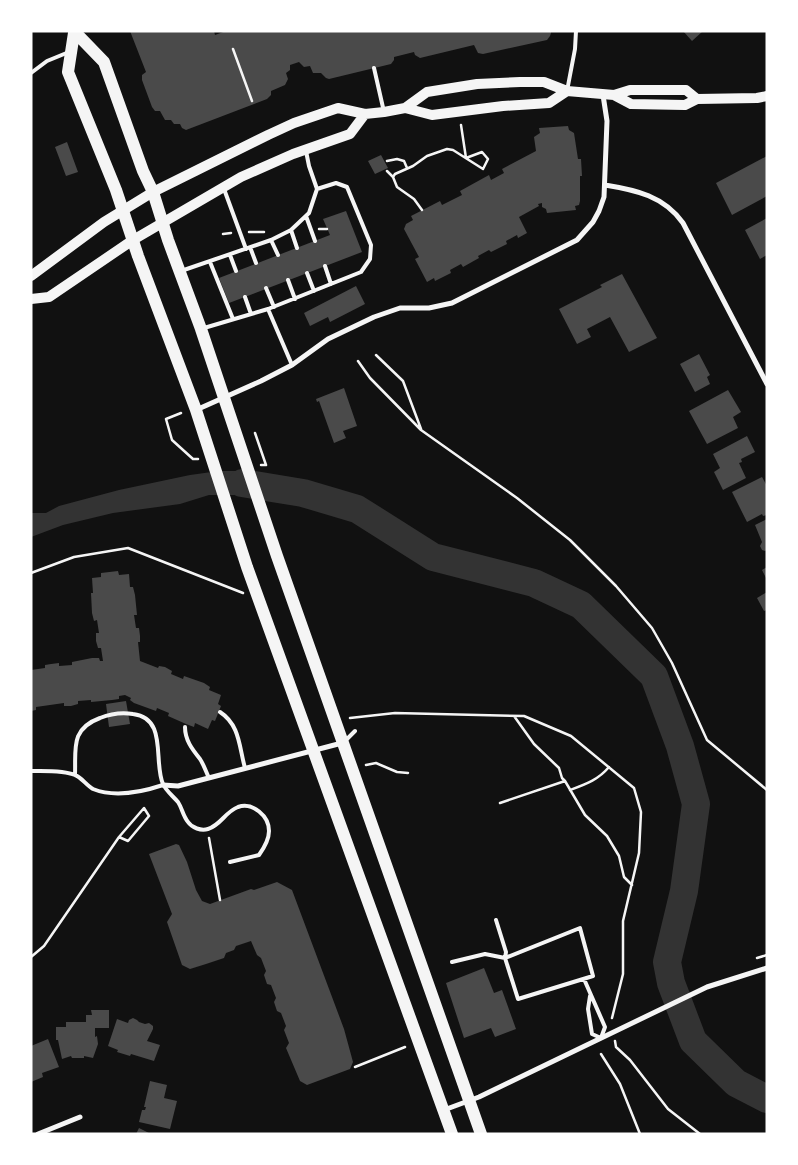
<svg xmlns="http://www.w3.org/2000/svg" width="798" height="1165" font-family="Barlow,sans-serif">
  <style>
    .water { fill: #333 }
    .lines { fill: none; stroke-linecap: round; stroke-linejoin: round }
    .river { stroke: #333; stroke-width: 28 }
    .building { fill: #4a4a4a }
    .path { stroke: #f5f5f5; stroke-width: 2.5 }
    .service { stroke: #f5f5f5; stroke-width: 4 }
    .minor { stroke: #f5f5f5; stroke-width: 5 }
    .secondary { stroke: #f5f5f5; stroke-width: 10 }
    .primary { stroke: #f5f5f5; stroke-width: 12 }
  </style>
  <rect width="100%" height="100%" fill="#111"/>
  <path class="water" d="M219 471H245L279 489 250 495H209L180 504 113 513 63 525 31 537V513H46L59 506 119 490 190 475Z"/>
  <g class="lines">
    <path class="river" d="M242 483 303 493 357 509 433 557 534 583 581 605 654 676 680 746 696 804 684 891 667 962 671 983 693 1041 736 1083 767 1099"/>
  </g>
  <path class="building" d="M130 31H214L215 35 226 31H551V33L550 36 547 40 483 54 478 53 474 45 420 58 415 55 414 52 394 57V60L391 64 329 79 326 78 321 73H313L310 66 304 67 299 62 290 65V70L286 73 288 79 285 85 271 91V95L267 99 186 130 182 128 180 124H174L171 120H165L160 111H155L152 107 142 80V75L146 72Z
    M683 31H703L692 41Z
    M568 126 569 130 574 133 578 159H581L582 176H580V201L579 205 575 206 576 210 547 213 546 209 542 207V203L538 204 539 206 519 217 527 233 518 238 517 235 506 241 507 244 491 252 489 250 478 256 479 258 463 267 461 264 450 270 451 273 435 281 434 278 427 282 415 259 419 257 404 229 406 224 413 220 411 216 440 201 442 205 462 195 460 191 489 175 491 180 504 173 502 169 536 151 534 137 540 133 539 128Z
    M67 142 78 172 66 176 55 147Z
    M381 155 388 168 375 174 368 161Z
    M767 156V196L732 215 716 183Z
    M346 211 362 252 229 303 219 278 330 235 323 219Z
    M767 218V255L760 259 745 230Z
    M622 274 657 338 629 352 610 317 587 329 591 337 577 344 559 309 602 287 600 285Z
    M356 286 365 304 330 322 328 317 310 326 304 313Z
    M699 354 710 375 707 377 710 384 695 392 680 364Z
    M344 388 357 426 343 431 346 438 334 443 319 401 317 402 316 399Z
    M728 390 741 412 733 417 738 428 707 444 689 411Z
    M747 436 755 452 741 459 742 462 739 463 746 478 723 490 714 472 720 468 713 454Z
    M762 477 767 486V515L763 516 762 514 747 522 732 492Z
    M767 519V550L765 551 762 550 760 546 762 542 755 525Z
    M767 567V580L762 570Z
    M118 571 119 575 129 574 130 587H133L135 595 137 615H134L136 628H139L140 636V642H138L140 661 158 668 159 666 165 667 172 671 171 674 183 679 184 676 204 683 210 687 209 690 221 695 218 704 221 706 215 721 212 720 208 729 195 723 194 727 186 724 168 716 169 713 157 708 156 711 134 703 130 700 131 698 125 695 119 696V699L112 700 91 702V700L78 701V704L71 706H64V703L36 707V710L31 711V670L45 668V665L51 664 59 663V666L72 665V662L92 658H99L100 661H103L101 648H98L96 641V633H99L97 620 94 621 92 613 91 593H93L92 578 101 577V573Z
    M767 592V610L764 611 757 598Z
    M126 701 130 724 109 727 106 704Z
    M176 844 179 845 187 862 196 890 202 901 210 904 251 889 254 890 277 882 292 890 344 1029 353 1062 350 1069 307 1085 300 1081 286 1048 289 1043 284 1030 286 1026 281 1013 277 1011 274 1002 276 998 271 985 267 984 264 975 266 971 261 958 257 955 251 941 236 946 234 950 226 953 224 958 206 964 190 969 182 965 167 922 172 914 149 854Z
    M484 968 494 993 502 990 516 1029 495 1037 491 1028 464 1038 446 983Z
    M91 1010H109V1028H95V1037L97 1036 98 1044 93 1058 84 1056V1058H72L71 1056 62 1059 58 1040H56V1027H66V1022H86V1015H92Z
    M133 1018 137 1020 139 1022 145 1024 149 1023 153 1026V1029L147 1041 160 1045 154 1061 131 1054 130 1056 117 1052 118 1050 108 1046 117 1019 128 1023 129 1020Z
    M48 1039 59 1067 42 1073 43 1077 31 1082V1046Z
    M150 1081 167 1085 164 1098 177 1101 170 1129 139 1122 142 1110H145L146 1107H144Z
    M139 1128 151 1134H136Z"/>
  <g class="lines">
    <path class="path" d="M233 49 252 101
      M387 161 397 159 404 161 407 168
      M387 171 393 177
      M422 210 414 199 397 187 393 177 395 174 413 166 427 156 447 149 453 150 483 169 488 159 482 152 466 158 461 125
      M319 229H327
      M249 232H264
      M223 234 231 233
      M376 355 403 381 421 429
      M358 361 370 378 421 430 517 498 570 540 616 586 652 628 672 663 707 740 767 790
      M181 413 166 419 172 440 193 459H198
      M255 433 266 465H261
      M31 573 74 557 128 548 243 593
      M514 716 534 744 559 768 562 778 565 781 585 815 607 836 619 856 624 877 632 885
      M350 718 395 713 524 716 571 736 634 788 641 812 639 853 623 921V974L612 1018
      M366 765 376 763 397 772 408 773
      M570 790C586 784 598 780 609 767
      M500 803 565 781
      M209 838 220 900
      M31 957 44 946 119 837 144 808 149 816 128 841 119 837
      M757 958 767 955
      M615 1041 616 1047 630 1060 668 1109 700 1134
      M601 1054 620 1084 640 1134
      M355 1067 405 1047"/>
    <path class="service" d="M374 68 384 112
      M31 73 47 61 69 52
      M567 91 575 49 576 31
      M224 189 246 249
      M306 216 315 241
      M291 230 297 248
      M271 240 278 255
      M250 247 256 263
      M230 255 236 271
      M210 262 233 319
      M325 266 331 284
      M181 271 271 240 291 230 309 213 317 189 309 166 306 151
      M307 273 314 291
      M288 280 295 299
      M266 288 274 307
      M245 297 251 314
      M268 309 361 272 370 259 371 245 347 187 336 183 317 189
      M204 328 268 309 292 365
      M220 712C240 725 239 747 245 768
      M185 727C185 740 192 749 200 759 204 765 206 772 209 778
      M346 740 355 731
      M31 771C43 771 64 770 75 775 81 777 86 785 93 789 115 798 142 792 163 785
      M75 775C76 749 70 729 100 718 110 714 121 712 133 714 168 718 153 762 163 784 166 791 173 796 178 802 182 808 183 816 188 822 192 828 201 831 208 829 221 825 225 812 238 807 253 802 269 816 269 831 269 840 264 848 259 855L230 862
      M452 962 485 954 505 958 580 928 593 976 518 999 505 958 506 952 496 920
      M584 979 605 1027 601 1038 592 1034 588 1009 590 996"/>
    <path class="minor" d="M605 185C636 190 664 196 683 223L767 384
      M196 410 261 381 292 365 328 339 374 317 400 308H429L452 303 577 240 593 222 599 211 604 197 607 121 603 95
      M163 785 178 786 342 743
      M444 1110 479 1097 707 987 767 968
      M38 1134 80 1117"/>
    <path class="secondary" d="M614 95 630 90H686L697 99
      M405 108 432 115 503 106 549 103 567 91
      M31 276 104 222 153 192 268 135 294 123 338 108 365 114 384 112 405 108 427 92 477 84 520 82H544L567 91 614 95 631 104 685 105 697 99 757 98 767 96
      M31 299 49 297 133 240 241 177 293 154 350 134 365 114"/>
    <path class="primary" d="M74 31 104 62 143 171 153 192 168 240 201 329 277 556 481 1134
      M74 33 68 72 116 190 138 256 196 410 247 567 452 1134"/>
  </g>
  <rect width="798" height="1165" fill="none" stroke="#ffffff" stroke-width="65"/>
</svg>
